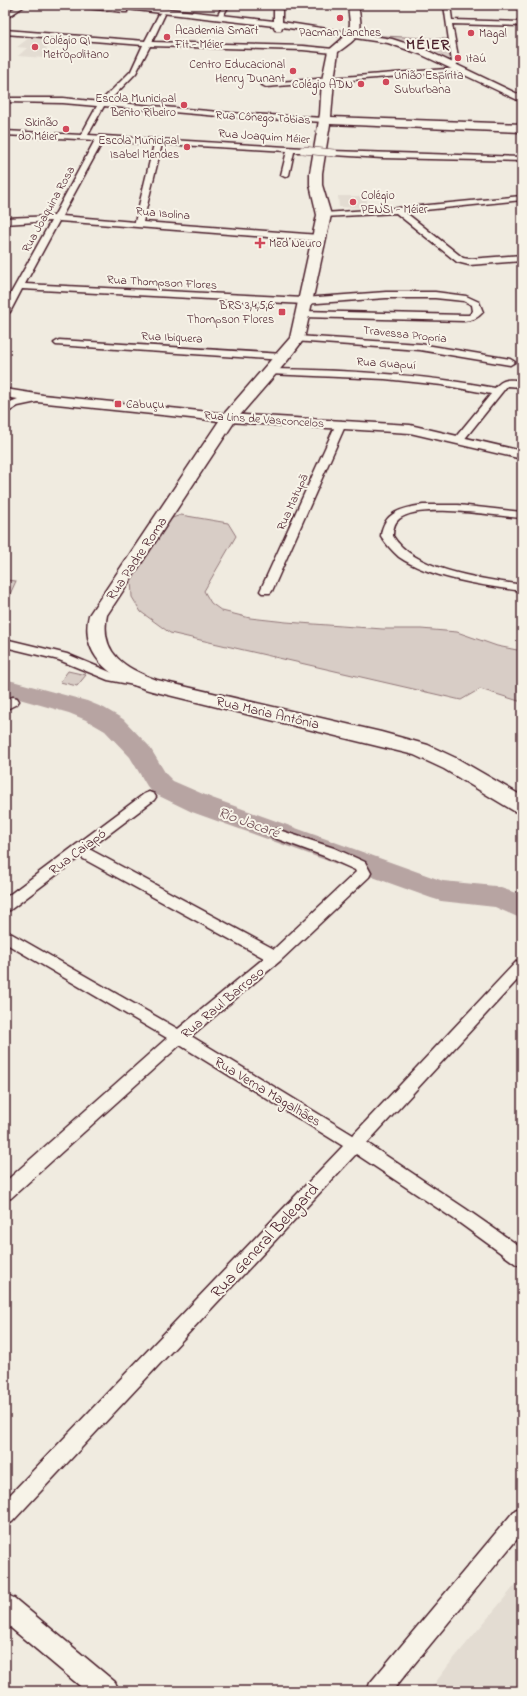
<svg xmlns="http://www.w3.org/2000/svg" width="527" height="1696" font-family="'Indie Flower',sans-serif">
  <style>
    .built { fill: #e3dcd2 }
    .green { fill: #d8cdc6; stroke: #917678 }
    .lines { fill: none; stroke-linecap: round; stroke-linejoin: round }
    .river { fill: #b7a4a2; fill-rule: evenodd }
    .minor-casing { stroke: #4a1f2b; stroke-width: 3 }
    .tertiary-casing { stroke: #4a1f2b; stroke-width: 3 }
    .primary-casing { stroke: #4a1f2b; stroke-width: 3 }
    .minor { fill: #f7f3e8; fill-rule: evenodd }
    .tertiary { fill: #f7f3e8; fill-rule: evenodd }
    .primary { fill: #f7f3e8; fill-rule: evenodd }
    .minor-bridge-casing { stroke: #4a1f2b; stroke-width: 8; stroke-linecap: butt }
    .minor-bridge { stroke: #f7f3e8; stroke-width: 7 }
    .poi-dot { fill: #d1495b; stroke: #f7f3e8; stroke-width: 1.5 }
    .labels { text-anchor: middle; stroke-width: 4; stroke-linejoin: round; paint-order: stroke }
    .far-poi-label { font-size: 12px; fill: #4a1f2b; stroke: #f7f3e8; text-anchor: start }
    .far-street-label { font-size: 12px; fill: #4a1f2b; stroke: #f7f3e8 }
    .street-label { font-size: 14px; fill: #4a1f2b; stroke: #f7f3e8 }
    .far-district-label { font-size: 15px; font-weight: bold; letter-spacing: 1px; fill: #4a1f2b; stroke: #f7f3e8 }
    .water-label { font-size: 15px; font-style: italic; fill: #704e55; stroke: #f7f3e8 }
    .near-street-label { font-size: 17px; fill: #4a1f2b; stroke: #f7f3e8 }
  </style>
  <rect width="100%" height="100%" fill="#f0ebe0"/>
  <filter id="ink" filterUnits="userSpaceOnUse"><feTurbulence type="fractalNoise" baseFrequency=".025" numOctaves="2"/><feDisplacementMap in="SourceGraphic" scale="8" xChannelSelector="R" yChannelSelector="G"/><feConvolveMatrix kernelMatrix="1 2 1 2 8 2 1 2 1" color-interpolation-filters="sRGB"/></filter>
  <g filter="url(#ink)">
    <path class="built" d="M30 37 49 38 44 58 18 56 27 48 17 47Z
      M338 196H367V208L339 207Z
      M522 1577V1691H429L451 1662Z"/>
    <path class="green" d="M362 35 447 39 451 61 413 45Z
      M181 515 228 523 236 536 204 591 211 603 222 611 250 618 286 622 383 629H421L457 632 497 646 522 651V702L480 689 461 700 170 633 141 612 132 597 131 579 172 518Z
      M5 580 16 581 5 605Z
      M68 671 86 675 77 686 60 682Z"/>
    <g class="lines">
      <path class="river" d="M5 679 87 701 104 708 123 719 149 746 166 774 173 781 212 798 443 881 495 886 522 895V919L495 907 441 901 431 898 192 812 153 793 147 786 130 757 105 731 86 720 69 713 5 695Z"/>
      <g class="minor-casing">
        <path id="minor" d="M19 5H26L5 19V14Z
          M223 5H229L222 18H218L217 17Z
          M444 5H450L452 20 522 22V26L452 24 459 62 454 67H450L449 66 452 62Z
          M477 5H522V8L480 7Z
          M162 12 165 14 152 42 303 46 333 49 336 51 333 53 303 50 150 46 136 73 108 102 230 113 325 118 329 120 325 122 230 117 104 106 88 135 303 148 307 150 303 152H294L289 175 285 177 281 175 287 151 162 144 143 222 319 235 323 238 319 241 59 221 25 284 304 298 386 292H435L466 296 479 302 483 312C477 319 472 320 464 321L302 317 297 314 302 311 464 315H469L473 311 472 305 464 301 435 298H386L304 304 22 289 10 312 5 315V304L51 221 5 224V218L54 216 95 140 5 135V131L81 135 97 106 63 103 5 102V98H63L100 102 131 71 143 45 5 34V30L145 41 159 14ZM103 141 154 144 135 222 62 216Z
          M459 68 461 69V71L266 87 262 85 266 83Z
          M331 151 522 157V161L382 158 334 155H331Z
          M522 196V200L405 212 463 258 469 259 522 255V261L469 265 457 262 396 213 324 217 320 215 324 213 398 208Z
          M297 336 420 344 510 359 515 362 510 365 420 350 294 341 292 339 294 337Z
          M59 340 283 354 288 357 283 360 56 345 54 343Z
          M271 369C346 370 421 374 495 388 503 378 510 379 522 381V387L507 386 463 441 459 442 454 439 491 394 442 385 385 379 268 374 266 372 268 370Z
          M341 421 346 424 272 591 270 593H262L260 591 336 424Z
          M423 505H458L522 512V518C496 516 419 502 399 519 394 523 393 530 393 536 414 571 484 579 522 585V591C486 586 429 578 399 557 392 551 386 544 381 536 383 512 403 508 423 505Z
          M5 639 67 654 115 674 143 679 145 682 143 685 139 686 108 680 59 660 5 647Z
          M13 697 17 698 19 701 17 704 5 710V700Z
          M149 792 154 794 156 797 154 800 89 849 274 949 356 872 355 870 324 856 272 837 270 834 272 831 277 829 282 831 334 848 365 862 371 873 369 877 280 961 191 1036 353 1135 517 961 522 959V975L367 1143 466 1209 522 1248V1266L516 1264 454 1219 356 1154 12 1522 5 1525V1500L343 1146 180 1045 11 1198 5 1200V1182L167 1038 5 943V930L178 1029 264 958 80 857 10 910 5 911V898L144 794Z
          M522 1507V1533L392 1691H367L370 1683 515 1510Z"/>
      </g>
      <g class="tertiary-casing">
        <path id="tertiary" d="M73 5H133L274 21V5H282V22L392 39 426 50 522 96V102L420 54 388 43 282 27 281 30H275L274 26 127 9V12H124L77 7Z
          M5 389 43 395 229 414 410 425 522 451V459L410 433 229 422 37 402 18 406 5 414V404L18 399 5 397Z
          M5 1594 14 1598 115 1682 119 1691H86L5 1623Z"/>
      </g>
      <g class="primary-casing">
        <path id="primary" d="M348 5H358C363 34 362 35 338 52L334 80 331 117 522 124V132L330 124 322 173V185L331 215 304 339 288 360 235 421 107 615C99 654 126 669 157 680L381 732 428 745 458 759 522 796V813L514 811 444 769 414 755 152 691C116 682 79 658 89 615L223 415 290 338 317 215 310 185V173L320 114 322 80 328 51 349 33 350 23Z"/>
      </g>
      <use href="#minor" class="minor"/>
      <use href="#tertiary" class="tertiary"/>
      <use href="#primary" class="primary"/>
      <g class="minor-bridge-casing">
        <path id="minor-bridge" d="M303 150 334 153"/>
      </g>
      <use href="#minor-bridge" class="minor-bridge"/>
    </g>
  </g>
  <g class="poi-dot">
    <circle cx="340" cy="18" r="4"/>
    <circle cx="471" cy="33" r="4"/>
    <circle cx="167" cy="37" r="4"/>
    <circle cx="35" cy="47" r="4"/>
    <circle cx="458" cy="58" r="4"/>
    <circle cx="293" cy="71" r="4"/>
    <circle cx="386" cy="82" r="4"/>
    <circle cx="361" cy="84" r="4"/>
    <circle cx="184" cy="105" r="4"/>
    <circle cx="66" cy="129" r="4"/>
    <circle cx="187" cy="147" r="4"/>
    <circle cx="353" cy="202" r="4"/>
    <path d="M258 237h4v4h4v4h-4v4h-4v-4h-4v-4h4z"/>
    <rect x="278" y="308" width="8" height="8" rx="2"/>
    <rect x="114" y="400" width="8" height="8" rx="2"/>
  </g>
  <g class="labels">
    <g class="far-poi-label">
      <text x="175" y="34">Academia Smart<tspan x="175" dy="14">Fit - Méier</tspan></text>
      <text x="340" y="36" text-anchor="middle">Pacman Lanches</text>
      <text x="479" y="37">Magal</text>
      <text x="43" y="44">Colégio QI<tspan x="43" dy="14">Metropolitano</tspan></text>
      <text x="466" y="62">Itaú</text>
      <text x="285" y="68" text-anchor="end">Centro Educacional<tspan x="285" dy="14">Henry Dunant</tspan></text>
      <text x="394" y="79">União Espírita<tspan x="394" dy="14">Suburbana</tspan></text>
      <text x="353" y="88" text-anchor="end">Colégio ADN</text>
      <text x="176" y="102" text-anchor="end">Escola Municipal<tspan x="176" dy="14">Bento Ribeiro</tspan></text>
      <text x="58" y="126" text-anchor="end">Skinão<tspan x="58" dy="14">do Méier</tspan></text>
      <text x="179" y="144" text-anchor="end">Escola Municipal<tspan x="179" dy="14">Isabel Mendes</tspan></text>
      <text x="361" y="199">Colégio<tspan x="361" dy="14">PENSI - Méier</tspan></text>
      <text x="269" y="247">Med Neuro</text>
      <text x="274" y="309" text-anchor="end">BRS 3,4,5,6:<tspan x="274" dy="14">Thompson Flores</tspan></text>
      <text x="126" y="408">Cabuçu</text>
    </g>
    <g class="far-street-label">
      <text transform="translate(263 117) rotate(3)" y="4">Rua Cônego Tobias</text>
      <text transform="translate(264 136) rotate(4)" y="4">Rua Joaquim Méier</text>
      <text transform="translate(48 209) rotate(-61)" y="4">Rua Joaquina Rosa</text>
      <text transform="translate(163 213) rotate(5)" y="4">Rua Isolina</text>
      <text transform="translate(162 282) rotate(3)" y="4">Rua Thompson Flores</text>
      <text transform="translate(405 334) rotate(6)" y="4">Travessa Propria</text>
      <text transform="translate(172 337) rotate(3)" y="4">Rua Ibiquera</text>
      <text transform="translate(386 363) rotate(4)" y="4">Rua Guapuí</text>
      <text transform="translate(264 419) rotate(4)" y="4">Rua Lins de Vasconcelos</text>
      <text transform="translate(292 502) rotate(-66)" y="4">Rua Matupã</text>
    </g>
    <g class="street-label">
      <text transform="translate(136 558) rotate(-56)" y="5">Rua Padre Roma</text>
      <text transform="translate(268 712) rotate(13)" y="5">Rua Maria Antônia</text>
      <text transform="translate(77 851) rotate(-37)" y="5">Rua Caiapó</text>
      <text transform="translate(222 1002) rotate(-40)" y="5">Rua Raul Barroso</text>
      <text transform="translate(268 1091) rotate(31)" y="5">Rua Verna Magalhães</text>
    </g>
    <g class="far-district-label">
      <text x="428" y="49">MÉIER</text>
    </g>
    <g class="water-label">
      <text transform="translate(249 822) rotate(20)" y="5">Rio Jacaré</text>
    </g>
    <g class="near-street-label">
      <text transform="translate(264 1240) rotate(-47)" y="6">Rua General Belegard</text>
    </g>
  </g>
  <rect width="527" height="1696" fill="none" stroke="#f7f3e8" stroke-width="20"/>
  <rect x="10" y="10" width="507" height="1676" fill="none" stroke="#4a1f2b" stroke-width="1.5" filter="url(#ink)"/>
</svg>
